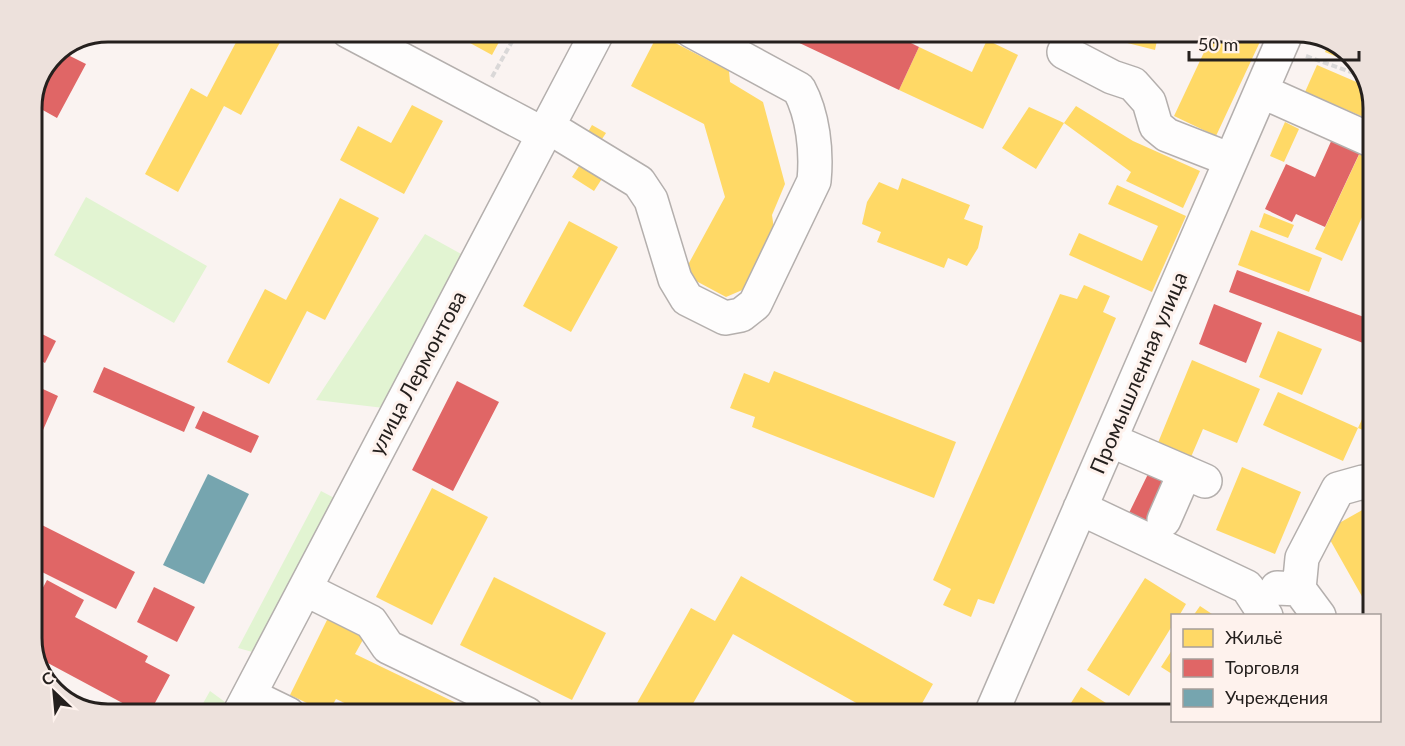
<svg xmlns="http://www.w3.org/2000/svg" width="1405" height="746" viewBox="0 0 1405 746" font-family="Lato,sans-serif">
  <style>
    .green { fill: #e2f4d2 }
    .homes { fill: #ffd966 }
    .shops { fill: #e06666 }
    .public { fill: #76a5af }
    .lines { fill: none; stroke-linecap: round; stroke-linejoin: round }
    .minor-casing { stroke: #b4afad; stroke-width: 36 }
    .path { stroke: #dad8d8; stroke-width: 4; stroke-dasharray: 6 3; stroke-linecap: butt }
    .minor { stroke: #fefdfd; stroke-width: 33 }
    .labels { text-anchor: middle; stroke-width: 6; stroke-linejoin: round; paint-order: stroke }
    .street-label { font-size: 21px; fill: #25201e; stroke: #fef2ed }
    .rim { fill: none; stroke: #25201e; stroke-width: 3 }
  </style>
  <rect width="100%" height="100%" fill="#faf3f1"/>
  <path class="green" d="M86 197 207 266 174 323 54 255Z
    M425 234 463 255 384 408 316 400Z
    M321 491 342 502 260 654 238 648Z
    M210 691 225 702 220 714H197Z"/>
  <path class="homes" d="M242 31H286L241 115 224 106 178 192 145 174 191 88 207 97Z
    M448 31H505L492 55Z
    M1080 31H1159L1155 50Z
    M1214 31H1265L1216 136 1174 116Z
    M658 34 729 71 730 82 763 102 785 184 772 215 774 229 747 288 726 297 683 274 725 197 704 124 631 86Z
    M1330 39 1361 66V67L1325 52Z
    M987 40 1018 55 983 129 899 90 919 47 972 72Z
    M1317 65 1368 87 1373 104V121L1305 92Z
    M412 105 443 121 404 194 340 160 358 126 391 143Z
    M1076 106 1133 141 1200 171 1183 208 1126 181 1131 172 1064 123Z
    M1029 107 1064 123 1036 169 1002 148Z
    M1285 122 1299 129 1284 162 1270 156Z
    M592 125 606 133 598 145 585 137Z
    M1364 144 1373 148V193L1342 261 1315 249Z
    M583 160 605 174 594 191 572 177Z
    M902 178 970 205 964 219 983 226 978 248 967 266 948 258 944 268 877 242 881 232 862 224 867 202 879 182 898 190Z
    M1117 185 1186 216 1152 292 1069 255 1079 233 1142 261 1158 226 1108 204Z
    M340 198 379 218 325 320 307 311 269 384 227 362 265 289 286 300Z
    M1264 213 1294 225 1288 238 1259 227Z
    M569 221 618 247 571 332 523 306Z
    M1251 230 1322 258 1309 292 1238 265Z
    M1084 285 1110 296 1103 312 1116 318 994 604 978 599 971 617 943 605 951 589 933 580 1060 294 1077 299Z
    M1278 331 1322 349 1302 395 1259 377Z
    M1192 360 1260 389 1237 443 1203 429 1188 464 1155 450Z
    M774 371 956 442 934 498 752 427 755 417 730 408 744 373 769 383Z
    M1278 392 1358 428 1343 461 1263 425Z
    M1369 404 1373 406V434L1358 428Z
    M1242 467 1301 492 1275 554 1216 530Z
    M432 488 488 517 432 625 376 597Z
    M1373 504V616L1325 531Z
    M741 576 933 684 916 714H876L733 634 687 714H656L637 703 691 608 715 621Z
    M494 577 606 633 572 700 460 645Z
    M1145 578 1186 604 1179 616H1172V626L1129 696 1087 670Z
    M1200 606 1215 616H1193Z
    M328 618 365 636 355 654 479 714H368L336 699 328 713 290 695Z
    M1172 650V674L1161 667Z
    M1081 687 1109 705 1103 714H1064Z"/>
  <path class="shops" d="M774 31H887L919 47 899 90Z
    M60 51 86 64 57 118 32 104 54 54Z
    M1333 137 1361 150 1325 227 1296 214 1292 222 1265 209 1286 164 1315 177Z
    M1237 270 1372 320 1363 343 1229 292Z
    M1214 304 1262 323 1246 363 1199 344Z
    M32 329 56 341 45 363 32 356Z
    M104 367 195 407 184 432 93 392Z
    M457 381 499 402 453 491 412 470Z
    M32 384 58 396 32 455Z
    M203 411 259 436 251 453 195 428Z
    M1148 474 1169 484 1151 523 1129 513Z
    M32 520 135 572 116 609 32 567Z
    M47 580 84 600 75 617 148 656 145 662 170 675 149 714H143L46 662 41 671 32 643V608Z
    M154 587 195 607 177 642 137 622Z"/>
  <path class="public" d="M208 474 249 494 204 584 163 565Z"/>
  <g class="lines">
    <g class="minor-casing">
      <path id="minor" d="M348 31 543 134
        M1064 52 1112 77 1133 84 1149 102 1156 126 1167 135 1231 160
        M1261 91 1373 141
        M547 126 639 182 651 200 675 279 687 299 725 318 741 315 755 304 814 181C817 151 813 115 799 89L692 31
        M1110 440 1205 481
        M1080 508 1247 587 1266 616
        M1164 520 1185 472
        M1277 588 1299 589 1319 616
        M305 589 371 622 388 647 527 714
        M1299 589 1302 558 1338 489 1363 482 1373 487
        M249 695 288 714
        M239 714 598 31
        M991 714 1287 31"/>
    </g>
    <path class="path" d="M1306 56 1365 77
      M492 77 518 31"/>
    <use href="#minor" class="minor"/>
  </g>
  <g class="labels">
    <g class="street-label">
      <text transform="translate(418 373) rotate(-62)" y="7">улица Лермонтова</text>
      <text transform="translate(1139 373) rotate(-67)" y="7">Промышленная улица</text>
    </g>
  </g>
  <path d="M0 0H1405V746H0ZM108 42H1297A66 66 0 0 1 1363 108V638A66 66 0 0 1 1297 704H108A66 66 0 0 1 42 638V108A66 66 0 0 1 108 42Z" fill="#ede1dc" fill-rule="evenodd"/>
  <path class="rim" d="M108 42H1297A66 66 0 0 1 1363 108V638A66 66 0 0 1 1297 704H108A66 66 0 0 1 42 638V108A66 66 0 0 1 108 42Z"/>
  <rect x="1171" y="614" width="210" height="108" fill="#fef2ed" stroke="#a79e9a" stroke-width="1.5"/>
  <rect x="1183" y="629" width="30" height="18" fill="#ffd966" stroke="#a79e9a" stroke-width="1.5"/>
  <text x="1225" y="644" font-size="18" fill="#25201e">Жильё</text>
  <rect x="1183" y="659" width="30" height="18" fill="#e06666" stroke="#a79e9a" stroke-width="1.5"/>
  <text x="1225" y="674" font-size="18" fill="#25201e">Торговля</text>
  <rect x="1183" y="689" width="30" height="18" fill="#76a5af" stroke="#a79e9a" stroke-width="1.5"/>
  <text x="1225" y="704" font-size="18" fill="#25201e">Учреждения</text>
  <g transform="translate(54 692) rotate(334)" stroke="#fef2ed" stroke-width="4.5" paint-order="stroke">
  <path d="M0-4.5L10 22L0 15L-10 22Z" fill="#25201e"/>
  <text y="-9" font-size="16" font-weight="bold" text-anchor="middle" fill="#25201e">С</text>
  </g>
  <path d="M1189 51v9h170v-9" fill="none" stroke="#25201e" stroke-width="3"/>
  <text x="1198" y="51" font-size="18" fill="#25201e" stroke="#fef2ed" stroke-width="4.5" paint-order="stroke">50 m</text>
</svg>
